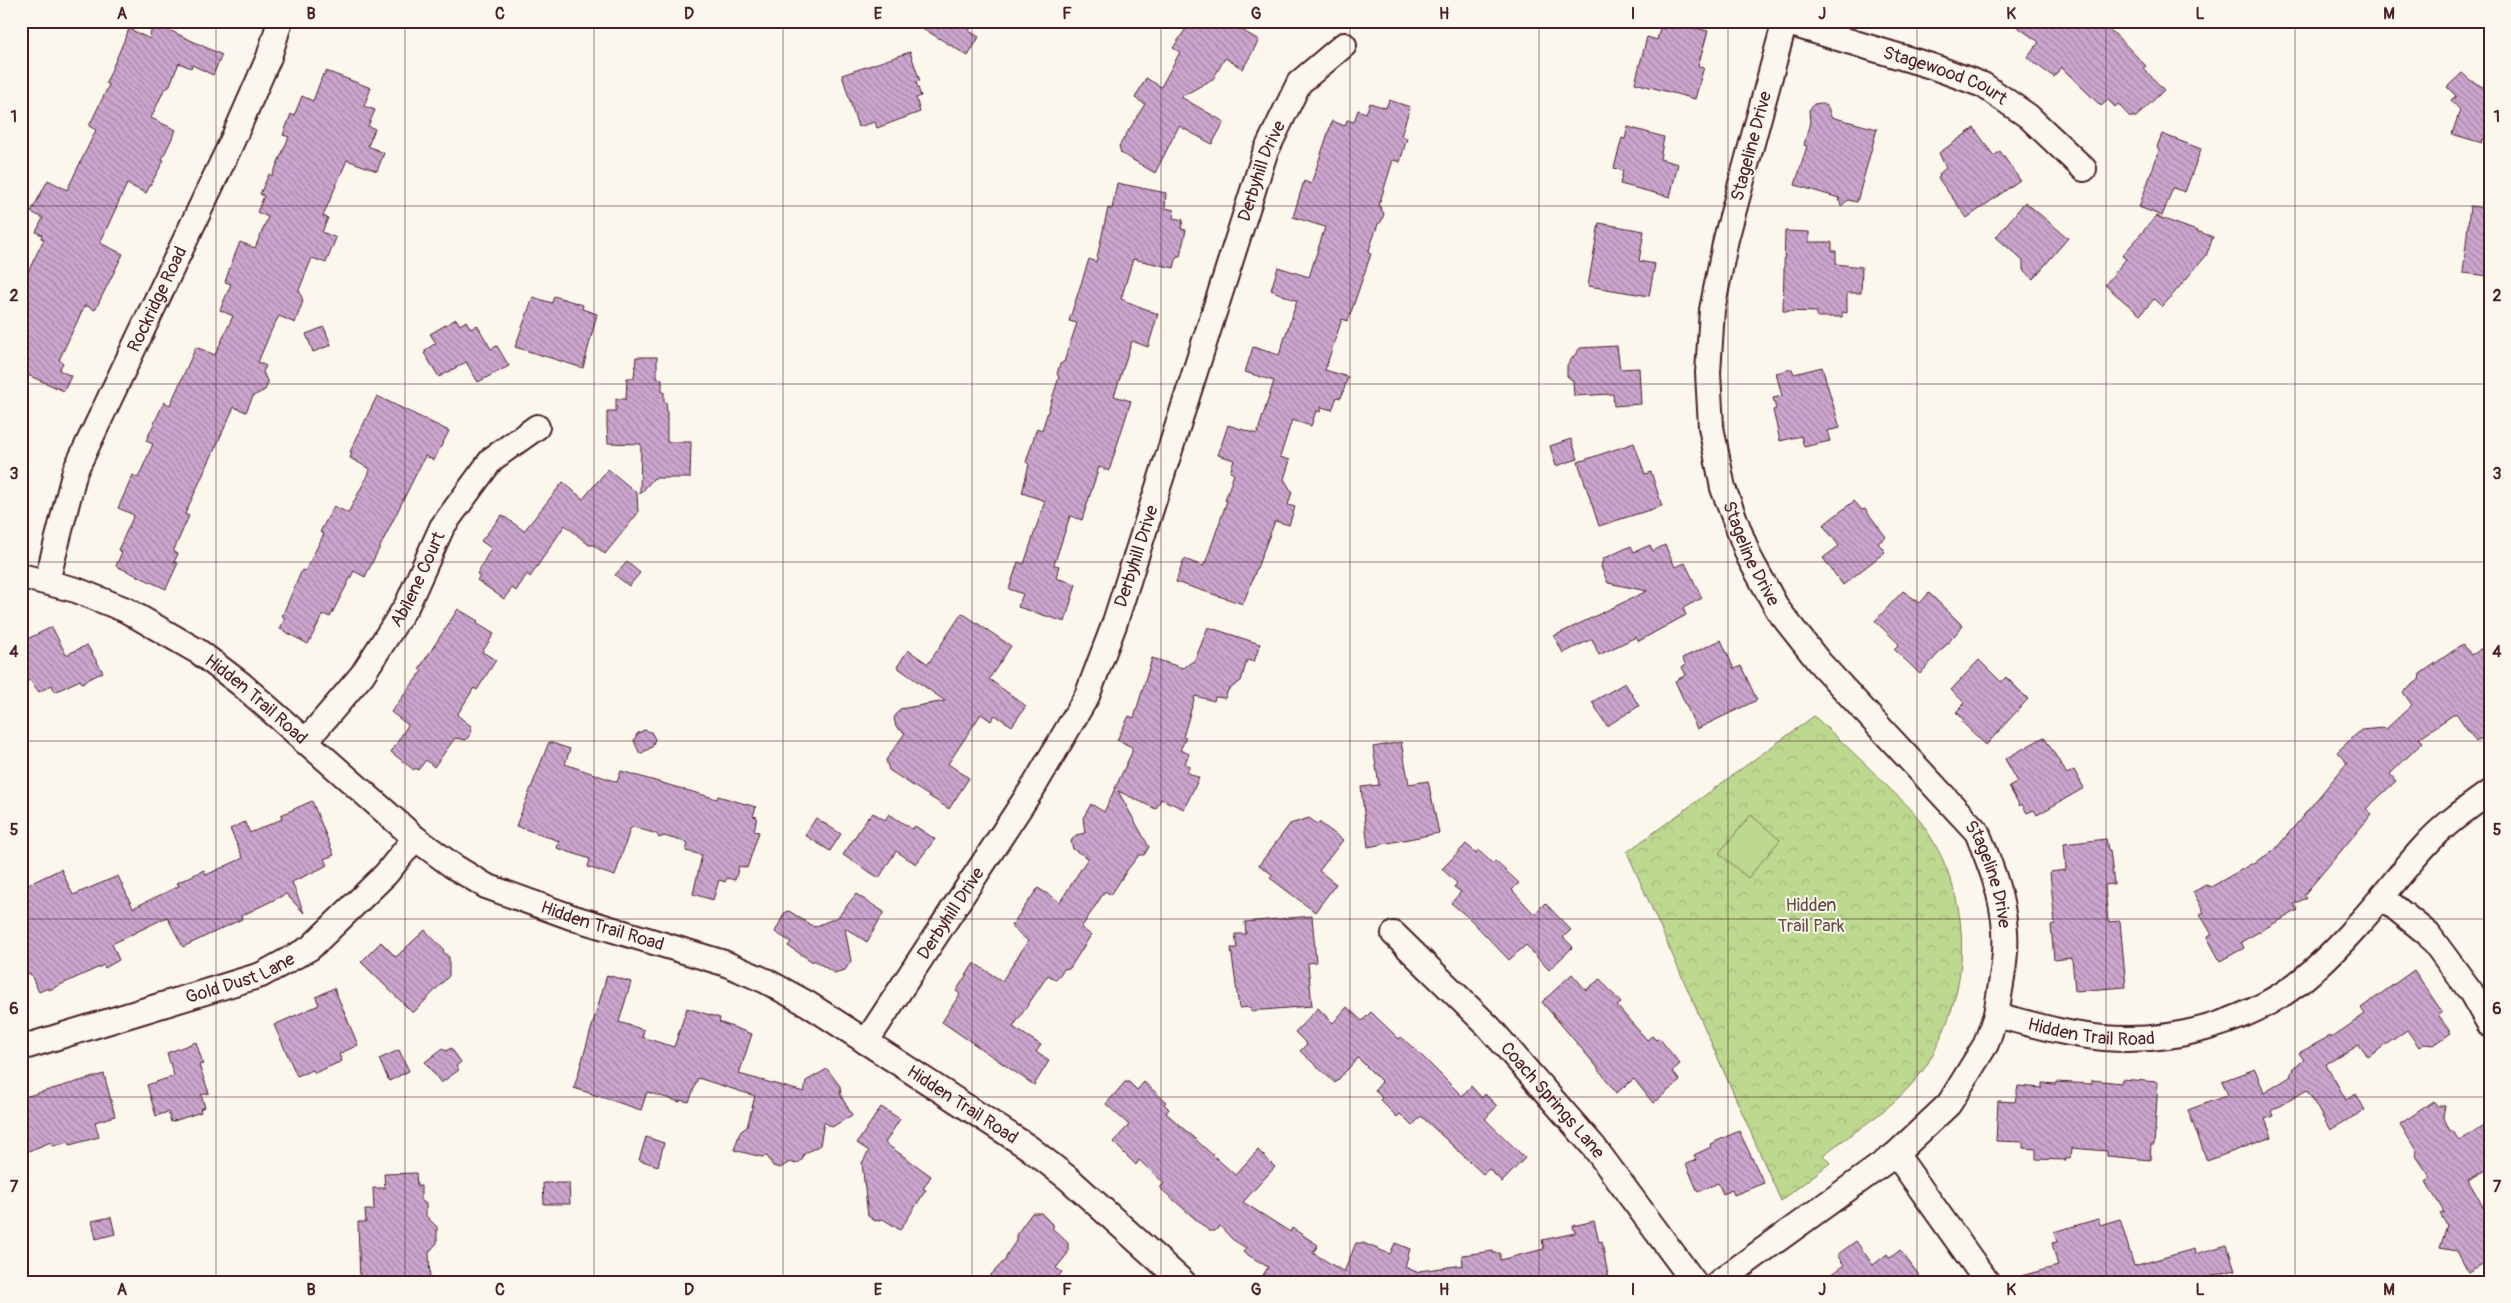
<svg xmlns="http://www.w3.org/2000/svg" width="2511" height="1303" viewBox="0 0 2511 1303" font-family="Pangolin,sans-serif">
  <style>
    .forest { fill: url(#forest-crowns); stroke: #847c5d }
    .garden { fill: #bdd88f; stroke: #847c5d }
    .building { fill: url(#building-back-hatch); stroke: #4a1f2b }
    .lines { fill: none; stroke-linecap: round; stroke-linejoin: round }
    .minor-casing { stroke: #4a1f2b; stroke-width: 28 }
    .minor { stroke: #fbf7ec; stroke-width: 24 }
    .grid { fill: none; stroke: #4a1f2b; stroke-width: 1; stroke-opacity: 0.55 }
    .labels { text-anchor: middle; stroke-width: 4; stroke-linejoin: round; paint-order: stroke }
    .street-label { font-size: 18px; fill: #4a1f2b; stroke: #fbf7ec }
    .park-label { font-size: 18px; fill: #674d44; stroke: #fbf7ec }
    .neatline { fill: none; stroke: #4a1f2b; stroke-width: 2 }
    .grid-label { font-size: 16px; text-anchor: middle; font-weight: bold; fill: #4a1f2b }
  </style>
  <defs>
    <pattern id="forest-crowns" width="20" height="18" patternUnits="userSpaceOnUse" patternTransform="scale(1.25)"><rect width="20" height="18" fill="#bdd88f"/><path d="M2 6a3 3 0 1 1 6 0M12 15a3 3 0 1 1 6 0" fill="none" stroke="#a4b97c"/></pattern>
    <pattern id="building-back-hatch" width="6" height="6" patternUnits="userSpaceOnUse" patternTransform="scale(1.25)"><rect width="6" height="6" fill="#cba6ce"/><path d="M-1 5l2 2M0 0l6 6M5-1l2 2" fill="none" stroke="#a787a7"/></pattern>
  </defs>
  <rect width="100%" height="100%" fill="#fbf7ec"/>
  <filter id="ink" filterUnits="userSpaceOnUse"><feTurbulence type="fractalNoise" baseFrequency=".02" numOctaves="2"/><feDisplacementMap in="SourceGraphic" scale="10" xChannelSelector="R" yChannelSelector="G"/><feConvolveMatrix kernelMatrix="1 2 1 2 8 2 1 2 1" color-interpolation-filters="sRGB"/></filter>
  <g filter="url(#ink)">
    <path class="forest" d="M1814 716C1839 739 1864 762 1888 787 1897 796 1907 804 1915 814 1963 876 1975 952 1946 1025 1939 1043 1930 1063 1917 1078 1892 1109 1855 1131 1823 1155L1830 1163 1781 1201 1627 852Z"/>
    <path class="garden" d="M1751 815 1780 840 1748 878 1719 853Z"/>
    <path class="building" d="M911 21H975L969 31 979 37 968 56Z
      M1191 21H1226L1259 40 1243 69 1225 58 1213 79 1181 97 1224 122 1212 144 1179 126 1155 173 1121 153 1119 146 1145 104 1135 98 1146 78 1161 87 1180 52 1173 48Z
      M1666 21 1708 31 1698 66 1704 67 1695 99 1635 83 1647 37 1657 40 1660 28 1664 29Z
      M2009 21H2097L2114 33 2146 66 2144 69 2164 90 2136 117H2130L2118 104 2115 107 2108 100 2101 106 2061 67 2054 77 2027 58 2039 42Z
      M152 22 222 55 213 75 192 65 191 68 179 63 169 87 164 90 151 118 176 130 162 159 164 160 146 193 127 184 100 243 123 254 95 310 85 305 59 360 63 363 59 370 71 376 64 391 21 372V286L44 239 41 238 42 235 36 232 43 218 31 212 48 180 67 190 96 130 89 126 109 85 106 83 129 29 150 39Z
      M910 52 920 81 916 82 921 96 916 98 920 112 877 128 875 122 858 127 842 75Z
      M326 71 371 88 364 106 375 110 368 126 375 129 368 146 384 153 377 171 347 160 323 216 328 218 322 232 336 238 326 263 312 258 299 290 303 301 295 323 279 316 272 329 258 362 266 366 263 372 268 383 265 390 253 396 246 412 234 407 185 514 189 516 173 552 178 554 174 562 178 563 166 589 116 566 122 552 118 550 134 515 118 508 133 475 138 478 153 444 146 441 164 402 170 405 196 347 215 355 233 316 220 310 231 284 225 282 232 262 240 242 255 248 268 217 257 212 264 196 260 194 269 174 272 176 289 137 283 135 291 114 294 116 302 96 313 101 323 74 325 75Z
      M2462 73 2470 80 2490 91V141L2483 139 2482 143 2452 134 2460 110 2451 100 2456 96 2447 87Z
      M1389 100 1410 107 1401 136 1407 138 1400 162 1393 160 1379 205 1384 214 1381 222 1378 224 1368 253 1371 254 1348 321 1342 319 1325 370 1348 377 1341 398 1337 397 1332 410 1321 407 1320 412 1316 411 1311 426 1292 420 1280 457 1290 460 1284 479 1292 492 1288 505 1295 507 1289 525 1275 521 1243 604 1176 582 1184 559 1203 566 1206 561 1227 501 1225 500 1234 474 1230 472 1234 460 1218 455 1228 425 1257 434 1274 381 1245 372 1253 347 1279 355 1297 301 1271 290 1278 267 1309 277 1325 227 1293 217 1304 181 1311 184 1332 121 1345 126 1347 120 1354 122 1358 110 1366 113 1370 103 1386 108Z
      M1822 103 1828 107 1831 117 1877 129 1857 202 1848 200 1841 206 1839 198 1795 185 1807 146 1804 145 1810 122 1809 110 1814 104Z
      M1628 127 1664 137 1660 159 1678 164 1670 197 1620 184 1623 171 1614 168 1622 138 1625 139Z
      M1974 128 1994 156 2000 151 2020 180 1967 218 1938 178 1940 176 1939 174 1946 168 1939 153Z
      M2162 134 2201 149 2185 192 2173 188 2162 216 2139 207 2159 151 2157 147Z
      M1117 183 1166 193 1165 208 1174 210 1173 218 1183 220 1181 229 1186 230 1180 256H1177L1174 268 1133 259 1121 299 1158 314 1148 347 1132 341 1118 384 1114 396 1131 401 1109 471 1099 467 1082 520 1070 516 1054 565 1059 566 1056 578 1076 584 1065 622 1018 607 1023 594 1009 589 1018 562 1024 564 1045 501 1022 493 1029 464 1026 462 1037 428 1042 430 1059 377 1057 374 1060 364 1064 362 1077 323 1069 321 1089 259 1096 262 1108 208 1112 209Z
      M2025 202 2068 238 2033 279 2023 270V261L1996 237Z
      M2470 206 2490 209V276L2463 273Z
      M2156 216 2213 237 2206 256 2162 307 2154 299 2140 315 2105 285 2126 259 2122 256Z
      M1599 223 1644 231 1639 261 1655 264 1649 296 1588 286Z
      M1785 231 1809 232V242H1832V251H1836V264L1862 267 1861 293H1847V313L1842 312V317H1817V312L1783 311Z
      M554 296 583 305 582 309 597 314 583 368 515 347 533 297 552 303Z
      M456 319 460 325 466 321 471 329 477 325 491 349 497 346 509 366 478 382 466 362 439 377 424 353 426 352 425 350 436 343 430 334Z
      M324 327 331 345 313 352 306 334Z
      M1617 346 1620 369 1639 368 1641 404 1614 406 1613 394 1574 396 1573 381 1567 376V365L1580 348Z
      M636 357H657V378L662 379V392H664V402H666L667 412V442H691L690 478H654L640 494 641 444 608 443 607 427V411H616V399H626L627 378H634Z
      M1822 367 1840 428 1827 431 1830 441 1804 447 1801 436 1780 441 1773 410 1776 409 1773 398 1782 396 1776 373 1792 369 1794 374Z
      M377 396 449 431 434 460 425 456 365 577 354 571 330 617 323 614 308 644 280 629 285 618 282 616 302 570 305 571 324 534 320 532 334 506 348 513 370 471 368 468 350 458 352 453 350 452Z
      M1571 439 1578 459 1556 466 1550 446Z
      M1634 443 1645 474 1651 472 1662 506 1599 526 1578 462Z
      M608 469 637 493 638 513 605 554 594 545H589L565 525 530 577 527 574 516 591 512 588 504 599 477 580 480 576 477 574 491 548 481 541 502 515 524 531 563 482 583 499Z
      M1854 501 1862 510 1865 509 1886 537 1878 543 1885 552 1843 585 1823 558 1839 546 1823 525Z
      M1650 545 1653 551 1665 545 1675 567 1685 563 1702 598 1683 608 1686 615 1639 641 1636 637 1599 655 1592 639 1563 653 1554 636 1647 591 1608 583 1601 567 1603 559 1631 546 1634 552Z
      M627 562 640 573 629 586 615 575Z
      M1903 591 1920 603 1929 593 1963 626 1920 674 1894 649 1899 644 1875 621Z
      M458 609 478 621 476 623 494 634 482 652 496 660 477 690 474 688 457 715 471 726 472 732 466 740 455 738 434 767 426 760 418 770 416 768 414 770 391 752 408 725 391 712 422 671 419 669Z
      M962 613 1011 646 989 679 1026 706 1012 726 995 715 991 721 981 714 948 764 969 778 949 809 889 770 886 760 905 733 896 727 894 718 900 709 945 701 897 667 908 650 928 664Z
      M52 627 66 655 87 645 103 672 82 683 80 680 55 692 52 685 39 692 30 680 21 685V642Z
      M1208 627 1260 644 1254 662 1247 660 1241 681 1228 690 1225 698 1215 697 1214 701 1195 696 1183 737 1186 738 1180 750 1189 754 1185 763 1190 766 1187 772 1199 778 1184 809 1161 799 1156 809 1118 791 1149 847 1144 855H1139L1128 869 1111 895 1105 891 1081 928 1091 935 1070 968 1064 969 1056 980 1048 975 1013 1027 1041 1045 1036 1052 1049 1061 1034 1085 942 1022 960 994 956 991 974 963 1002 981 1028 941 1011 926 1038 888 1060 902 1088 858 1073 849 1071 841 1076 835 1085 833 1083 818 1091 804 1104 812 1132 752V747L1117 740 1129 716 1134 718 1152 658 1183 668 1195 660Z
      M1721 640 1734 669 1741 666 1757 700 1697 729 1675 681 1686 675 1682 667 1686 665 1682 658Z
      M2490 643V732L2476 742 2456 713 2419 738 2423 742 2390 774 2396 781 2366 809 2372 814 2304 895 2306 898 2294 904 2298 910 2241 942 2244 948 2220 961 2207 937 2212 935 2200 914 2204 912 2193 892 2206 885 2211 887 2274 851 2347 763 2337 752 2361 730 2383 728 2385 730 2412 705 2403 692 2419 680 2420 674 2463 644 2471 655Z
      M1979 660 2001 682 2006 677 2028 699 1986 745 1962 722 1964 720 1956 712 1965 703 1951 690Z
      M1625 683 1639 706 1607 726 1592 702Z
      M644 730 651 732 655 739 652 747 640 754 634 741 637 734Z
      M2044 737 2067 774 2074 770 2084 788 2037 815 2034 810 2027 813 2022 804 2020 806 2009 787 2018 782 2005 759Z
      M549 742 570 749 565 764 617 782 621 771 717 799 718 796 756 807 753 816 757 817 754 831 759 832 747 868 739 866 735 880 727 878 725 882 719 880 713 900 693 894 702 855 686 851 688 843 664 836 659 838 657 834 633 827 630 829 615 876 588 867 590 859 557 848 559 841 516 826Z
      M1401 742 1409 784 1428 781 1439 833 1368 847 1361 787 1379 785 1373 747Z
      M312 801 334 855 324 859 327 865 322 868 292 882 304 913 286 894 241 916 242 919 183 947 167 917 112 944 119 960 105 968 104 965 49 990 48 988 39 992 30 973 21 977V888L61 869 73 895 118 876 133 908 179 886 177 883 204 870 206 875 243 858 230 829 245 822 250 833 282 819 281 815Z
      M873 813 885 820 889 814 912 829 915 826 935 839 916 864 896 851 879 878 843 855 868 817 869 818Z
      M816 818 841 834 830 851 805 835Z
      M1309 818 1317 824 1319 822 1343 840 1319 871 1336 884 1315 912 1270 878 1273 875 1259 865 1290 824Z
      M2106 839 2108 850H2110L2114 884 2105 885 2108 922 2120 921 2126 987 2075 991 2072 958 2054 960 2051 925 2055 924 2050 872 2066 870 2064 844Z
      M1466 844 1476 853 1478 850 1493 864 1495 861 1519 883 1512 890 1534 914 1545 903 1571 930 1563 937 1573 947 1549 970 1526 945 1509 960 1469 918 1451 903 1461 892 1454 887 1457 883 1442 869Z
      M856 894 884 912 867 942 845 928 851 961 845 970 834 973 814 960 813 962 788 946 791 942 775 932 785 912 789 911 814 927 838 917Z
      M1312 916 1316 962 1308 963 1312 1006 1251 1011V1007L1239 1008 1231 948H1237L1235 934H1246L1245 922Z
      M425 930 444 950 443 952 449 957V976L413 1013 361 962 381 942 396 957Z
      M2414 970 2442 1012 2438 1015 2451 1033 2434 1045 2424 1044 2419 1047 2407 1030 2368 1057 2359 1045 2326 1064 2346 1100 2356 1094 2365 1110 2330 1130 2307 1090 2271 1111 2273 1116 2265 1119 2272 1137 2207 1161 2188 1110 2228 1095 2222 1081 2255 1069 2264 1093 2290 1077 2293 1068 2304 1060 2299 1053 2330 1036 2331 1038 2365 1014 2361 1008Z
      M1572 974 1586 990 1600 979 1621 1003 1617 1006 1647 1040 1652 1036 1656 1040 1659 1038 1680 1064 1672 1071 1680 1081 1653 1103 1634 1079 1616 1093 1597 1067 1542 1002Z
      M607 975 631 982 619 1022 644 1030 642 1037 674 1047 687 1008 720 1018 719 1022 752 1034 739 1074 804 1092 806 1081 827 1069 840 1086 841 1096 852 1115 832 1127 824 1122 820 1145 804 1154 802 1160 796 1164 790 1162 780 1168 773 1166 767 1156 762 1157 734 1150 740 1132 747 1127 755 1096 698 1078 689 1102 680 1100V1102L647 1092 641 1110 574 1088Z
      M334 988 358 1045 339 1054 342 1061 315 1073 313 1070 297 1076 274 1025 319 1005 316 997Z
      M1347 1007 1362 1021 1371 1012 1399 1039 1401 1037 1423 1057 1462 1096 1471 1086 1482 1098 1485 1094 1497 1106 1485 1119 1525 1158 1502 1182 1489 1169 1483 1174 1421 1116 1412 1126 1400 1114 1397 1117 1380 1100 1382 1098 1375 1090 1382 1082 1358 1058 1335 1083 1300 1051 1307 1044 1295 1032 1318 1008 1333 1023Z
      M196 1042 203 1064 199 1065 209 1093 201 1095 205 1107 200 1109 201 1112 171 1122 168 1112 156 1116 147 1085 174 1076 167 1053Z
      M443 1048 446 1051 451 1048 461 1062 456 1066 459 1070 441 1083 425 1062Z
      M399 1050 409 1071 389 1081 379 1059Z
      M104 1074 115 1116 95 1122 99 1137 70 1145 69 1142 53 1146 51 1142 21 1154V1098Z
      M2122 1079 2158 1082 2154 1145H2151L2150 1160 2107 1156V1151L2071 1148 2070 1158 2066 1157V1160L2036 1159V1149L2023 1148V1142L1996 1141 1998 1101 2015 1102 2018 1086 2042 1088V1083L2056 1084V1082L2092 1084V1080L2121 1083Z
      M1125 1082H1129L1137 1090 1144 1082 1166 1102 1164 1104 1169 1109 1166 1113 1235 1175 1258 1150 1275 1167 1243 1202 1290 1232 1292 1228 1318 1245 1313 1253 1344 1272 1356 1243H1363L1390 1254 1395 1243 1410 1249 1405 1267 1419 1273V1271L1463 1265 1462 1255 1493 1251V1253H1500V1260L1544 1249 1542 1240 1575 1233 1573 1226 1594 1221 1599 1242 1602 1241 1609 1282H1259L1268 1267 1243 1252 1246 1248 1232 1239 1220 1226 1215 1231H1209L1160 1188 1164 1183 1139 1160 1136 1165 1113 1142 1129 1125 1106 1104Z
      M2434 1101 2437 1106H2445L2443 1116 2450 1131H2453L2459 1141 2490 1122V1168L2468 1180 2490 1219V1260L2468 1272 2457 1251 2440 1248 2447 1225 2440 1214 2444 1212 2426 1182 2431 1178 2416 1156 2417 1152 2400 1124Z
      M881 1107 900 1119 885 1143 931 1176 923 1189 926 1190 900 1230 883 1219 875 1221 868 1216 862 1163 869 1151 857 1143Z
      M1739 1131 1764 1183 1734 1195 1732 1190 1723 1194 1718 1183 1698 1192 1686 1164 1696 1160 1694 1155 1711 1147 1710 1144Z
      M646 1137 664 1143 658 1166 639 1160Z
      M416 1173 417 1186H421V1200L426 1204V1216L437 1227V1243L429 1252 430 1282H360L358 1222H366L365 1210H374L373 1188H385L384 1174Z
      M543 1183H569L570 1204H544Z
      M1032 1213H1041L1054 1226 1052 1228 1068 1243V1253L1056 1268 1062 1272 1054 1282H984L1006 1259V1256L1016 1241V1235Z
      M111 1217 115 1234 96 1239 92 1221Z
      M2098 1219 2100 1225 2120 1219 2134 1266 2194 1249 2195 1254 2227 1245 2235 1270 2202 1279 2203 1282H2022L2021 1276 2058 1266 2052 1243 2057 1242 2054 1233 2057 1231Z
      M1856 1241 1873 1265 1887 1254 1890 1258 1900 1250 1924 1282H1820L1844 1265 1837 1255Z"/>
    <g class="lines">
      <g class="minor-casing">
        <g id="minor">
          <path id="s1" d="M1785 21 1726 239 1712 310 1708 373 1711 427 1723 488 1749 557 1778 610 1819 662 1977 832C1990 864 2003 896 2005 931 2007 959 2000 987 1996 1015"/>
          <path id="s2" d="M1785 22 1931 66 1983 85 2028 116 2084 169"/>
          <path id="s3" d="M21 576 76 590 126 610 199 652 241 684 415 838 453 866 486 886 574 918 724 963 766 981 808 1004 1028 1147 1069 1179 1183 1282"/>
          <path id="s4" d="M47 581 75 471 230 146 269 57 280 21"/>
          <path id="s5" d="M305 742 362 675 407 605 442 527 492 459 537 427"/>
          <path d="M2382 897 2428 934 2471 992 2490 1025"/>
          <path id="s6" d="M1394 934 1489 1027 1594 1147 1694 1282"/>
          <path id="s7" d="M866 1042 1034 786 1087 696 1114 625 1265 153 1299 83 1344 45"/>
          <path id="s8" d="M21 1048 261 975 310 948 386 874 415 838"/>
          <path d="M1896 1154 1987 1282"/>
          <path id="s9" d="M1719 1282 1896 1154 1949 1104 1986 1044 1996 1015C2031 1024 2067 1035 2104 1038 2169 1044 2244 1024 2297 984 2321 965 2342 943 2362 920 2383 897 2402 871 2423 848 2442 826 2466 809 2490 792"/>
        </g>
      </g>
      <use href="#minor" class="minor"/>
    </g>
  </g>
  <path class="grid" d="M216 21V1282M405 21V1282M594 21V1282M783 21V1282M972 21V1282M1161 21V1282M1350 21V1282M1539 21V1282M1728 21V1282M1917 21V1282M2106 21V1282M2295 21V1282M21 206H2490M21 384H2490M21 562H2490M21 741H2490M21 919H2490M21 1097H2490"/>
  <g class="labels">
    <g class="street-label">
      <text dy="6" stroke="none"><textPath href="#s2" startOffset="169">Stagewood Court</textPath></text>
      <text transform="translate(1751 146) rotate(-75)" y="6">Stageline Drive</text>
      <text dy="6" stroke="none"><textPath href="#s7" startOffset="964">Derbyhill Drive</textPath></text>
      <text dy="6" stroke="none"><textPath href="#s4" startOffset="304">Rockridge Road</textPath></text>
      <text dy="6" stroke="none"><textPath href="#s1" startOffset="549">Stageline Drive</textPath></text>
      <text dy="6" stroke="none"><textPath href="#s7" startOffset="559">Derbyhill Drive</textPath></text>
      <text dy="6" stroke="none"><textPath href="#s5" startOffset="199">Abilene Court</textPath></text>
      <text dy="6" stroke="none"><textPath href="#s3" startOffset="269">Hidden Trail Road</textPath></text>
      <text dy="6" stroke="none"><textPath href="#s1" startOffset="954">Stageline Drive</textPath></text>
      <text dy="6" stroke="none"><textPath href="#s7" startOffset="154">Derbyhill Drive</textPath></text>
      <text dy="6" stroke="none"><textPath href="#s3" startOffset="689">Hidden Trail Road</textPath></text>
      <text dy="6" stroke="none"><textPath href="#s8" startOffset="230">Gold Dust Lane</textPath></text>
      <text dy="6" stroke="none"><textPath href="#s9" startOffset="490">Hidden Trail Road</textPath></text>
      <text dy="6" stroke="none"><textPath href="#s6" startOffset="230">Coach Springs Lane</textPath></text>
      <text dy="6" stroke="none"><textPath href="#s3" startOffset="1094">Hidden Trail Road</textPath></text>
    </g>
    <g class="park-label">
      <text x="1811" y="911">Hidden<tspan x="1811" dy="21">Trail Park</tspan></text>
    </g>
  </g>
  <rect width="2511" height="1303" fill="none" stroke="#fbf7ec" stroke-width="55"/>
  <rect x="28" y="28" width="2456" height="1248" class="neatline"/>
  <g class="grid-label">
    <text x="122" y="19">A</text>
    <text x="311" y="19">B</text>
    <text x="500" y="19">C</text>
    <text x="689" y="19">D</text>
    <text x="878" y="19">E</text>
    <text x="1067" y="19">F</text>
    <text x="1256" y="19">G</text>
    <text x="1444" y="19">H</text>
    <text x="1633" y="19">I</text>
    <text x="1822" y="19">J</text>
    <text x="2011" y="19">K</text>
    <text x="2200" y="19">L</text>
    <text x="2389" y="19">M</text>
    <text x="14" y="122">1</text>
    <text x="2497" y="122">1</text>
    <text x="14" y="301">2</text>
    <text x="2497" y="301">2</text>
    <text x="14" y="479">3</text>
    <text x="2497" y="479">3</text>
    <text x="14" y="657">4</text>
    <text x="2497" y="657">4</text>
    <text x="14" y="835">5</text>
    <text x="2497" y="835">5</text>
    <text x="14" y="1014">6</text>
    <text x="2497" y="1014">6</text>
    <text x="14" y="1192">7</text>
    <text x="2497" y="1192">7</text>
    <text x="122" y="1295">A</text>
    <text x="311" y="1295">B</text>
    <text x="500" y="1295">C</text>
    <text x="689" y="1295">D</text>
    <text x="878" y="1295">E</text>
    <text x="1067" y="1295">F</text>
    <text x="1256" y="1295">G</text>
    <text x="1444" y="1295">H</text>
    <text x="1633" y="1295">I</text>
    <text x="1822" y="1295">J</text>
    <text x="2011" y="1295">K</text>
    <text x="2200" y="1295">L</text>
    <text x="2389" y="1295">M</text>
  </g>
</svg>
